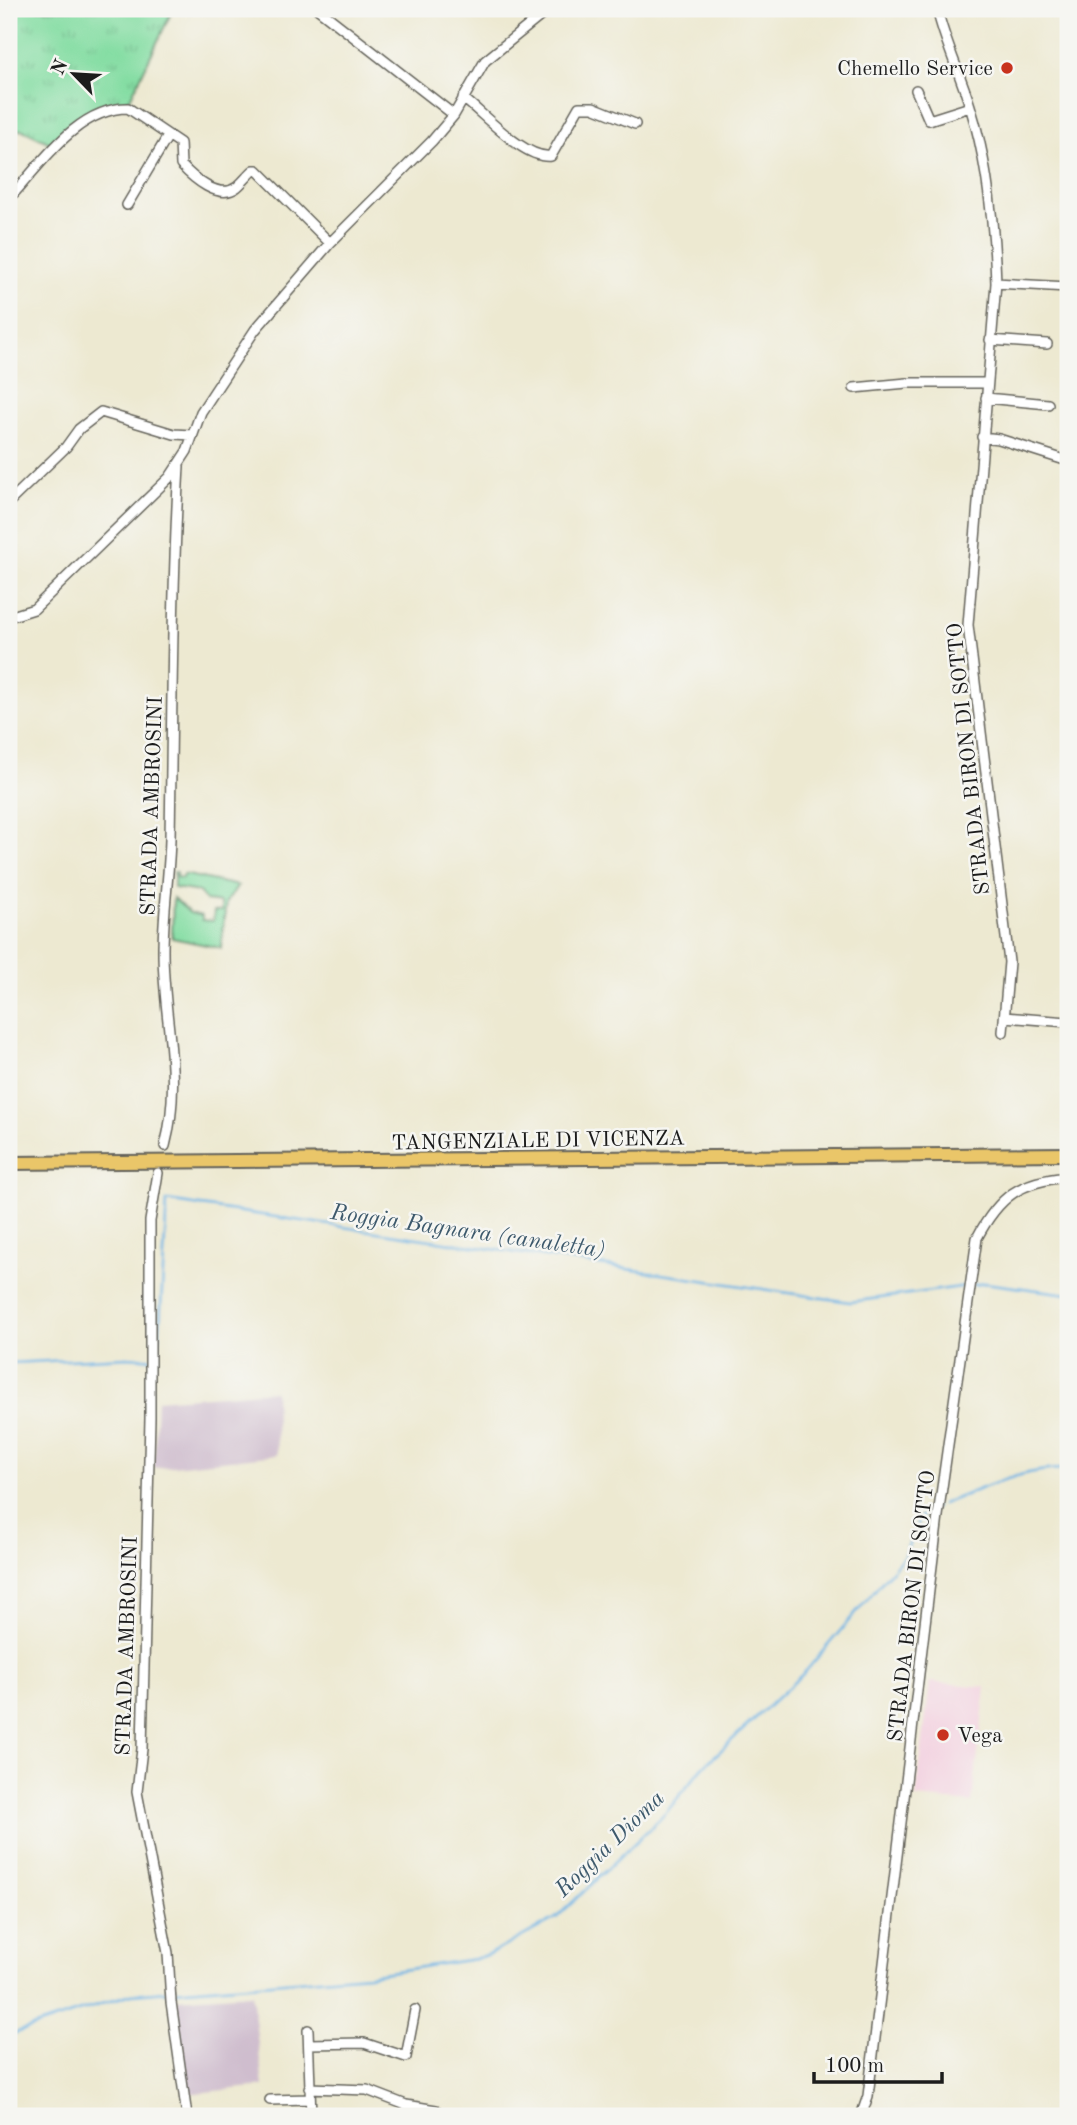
<svg xmlns="http://www.w3.org/2000/svg" width="1077" height="2125" viewBox="0 0 1077 2125" font-family="'Old Standard TT',serif">
  <style>
    .built { fill: #f3cfdf }
    .industrial { fill: #cfbdce }
    .grass { fill: url(#grass-tufts); stroke: #507c60; stroke-width: 2 }
    .garden { fill: #84dda3; stroke: #507c60; stroke-width: 2 }
    .lines { fill: none; stroke-linecap: round; stroke-linejoin: round }
    .stream { stroke: #6fb4e5; stroke-width: 2.5 }
    .minor-casing { stroke: #65645b; stroke-width: 12 }
    .highway-casing { stroke: #65645b; stroke-width: 16 }
    .minor { stroke: #fff; stroke-width: 9 }
    .highway { stroke: #eac669; stroke-width: 12 }
    .poi-dot { fill: #c8321e; stroke: #f6f6f2; stroke-width: 2.5 }
    .labels { text-anchor: middle; stroke-width: 5; stroke-linejoin: round; paint-order: stroke }
    .poi-label { font-size: 21px; fill: #1c1c1c; stroke: #f6f6f2; text-anchor: end }
    .street-label { font-size: 21px; fill: #1c1c1c; stroke: #f6f6f2 }
    .water-label { font-size: 23px; font-style: italic; fill: #3d596c; stroke: #f6f6f2 }
  </style>
  <defs>
    <pattern id="grass-tufts" width="24" height="20" patternUnits="userSpaceOnUse" patternTransform="scale(1.75)"><rect width="24" height="20" fill="#84dda3"/><path d="M3 7l-1-3M5 7V3M7 7l1-3M15 17l-1-3M17 17v-4M19 17l1-3" fill="none" stroke="#71bd8c"/></pattern>
  </defs>
  <rect width="100%" height="100%" fill="#f6f6f2"/>
  <filter id="ink" filterUnits="userSpaceOnUse"><feTurbulence type="fractalNoise" baseFrequency=".0143" numOctaves="2"/><feDisplacementMap in="SourceGraphic" scale="14" xChannelSelector="R" yChannelSelector="G"/><feConvolveMatrix kernelMatrix="1 2 1 2 8 2 1 2 1" color-interpolation-filters="sRGB"/></filter>
  <filter id="wash" filterUnits="userSpaceOnUse"><feTurbulence type="fractalNoise" baseFrequency=".00686" numOctaves="4" result="noise"/><feDisplacementMap in="SourceGraphic" scale="28" xChannelSelector="R" yChannelSelector="G"/><feGaussianBlur stdDeviation="1.57" result="paint"/><feColorMatrix in="noise" values="0 0 0 0 0 0 0 0 0 0 0 0 0 0 0 0 0 1.4 0 .05"/><feComposite in="paint" operator="in"/></filter>
  <g filter="url(#wash)">
    <rect width="100%" height="100%" fill="#ede9d1"/>
    <path class="built" d="M930 1682 986 1687 972 1803 916 1798Z"/>
    <path class="industrial" d="M275 1391 277 1455 154 1468 157 1400Z
      M252 1994 263 2086 186 2094 176 1999Z"/>
    <path class="grass" d="M9 9H173L130 99 85 119 52 144 21 129 9 134Z"/>
    <path class="garden" d="M174 872H177L176 877 182 878 183 874 238 886 226 902 221 948 172 938 173 898 190 913 202 916V920L213 921 214 911H221V903L206 901 199 892 174 888Z"/>
    <g class="lines">
      <path class="stream" d="M974 1285 985 1283 1068 1294
        M9 1363 127 1357 158 1359 167 1201 850 1302 968 1286
        M942 1504C986 1488 1020 1468 1068 1469
        M173 1991 368 1975 475 1959 494 1952 556 1918 664 1815 703 1767 806 1671 904 1556 920 1517 936 1507
        M9 2035 131 1994 167 1991"/>
    </g>
  </g>
  <g filter="url(#ink)">
    <g class="lines">
      <g class="minor-casing">
        <path id="minor" d="M318 9 454 115
          M937 9C945 43 960 73 970 106 988 163 994 224 996 283L968 625 1009 962 1003 1032
          M916 90 929 120 970 107
          M463 98C484 114 525 160 551 156L579 107H593L635 124
          M14 193C44 160 79 108 128 108L180 143 181 165C193 178 219 201 237 187 243 182 248 175 254 170H257L330 243
          M127 205 168 136
          M996 283 1068 287
          M990 340 1047 344
          M854 388 907 383H987
          M986 398 1048 404
          M982 437 999 439 1068 461
          M9 502 66 447 79 429 101 412 174 434 192 435
          M9 617 34 609 170 477 187 451 201 412 255 330 330 243 432 141 454 115 485 61 549 9
          M1005 1017 1068 1022
          M165 1146C183 1078 163 1019 163 951 163 914 169 877 170 839 172 715 172 591 179 466
          M158 1173 150 1221V1418L142 1749 137 1792 168 1953 171 2002 187 2116
          M308 2030 311 2116
          M309 2044 364 2043 406 2057 415 2010
          M309 2088 367 2090 406 2105 436 2110
          M270 2100 309 2099
          M861 2116 868 2096 938 1516 977 1238C999 1196 1020 1181 1068 1177"/>
      </g>
      <g class="highway-casing">
        <path id="highway" d="M9 1163 1068 1154"/>
      </g>
      <use href="#minor" class="minor"/>
      <use href="#highway" class="highway"/>
    </g>
  </g>
  <g class="poi-dot">
    <circle cx="1007" cy="68" r="7"/>
    <circle cx="943" cy="1735" r="7"/>
  </g>
  <g class="labels">
    <g class="poi-label">
      <text x="993" y="75">Chemello Service</text>
      <text x="957" y="1742" text-anchor="start">Vega</text>
    </g>
    <g class="street-label">
      <text transform="translate(968 759) rotate(-96)" y="7">STRADA BIRON DI SOTTO</text>
      <text transform="translate(151 806) rotate(-88)" y="7">STRADA AMBROSINI</text>
      <text transform="translate(538 1140) rotate(-1)" y="7">TANGENZIALE DI VICENZA</text>
      <text transform="translate(911 1606) rotate(-83)" y="7">STRADA BIRON DI SOTTO</text>
      <text transform="translate(126 1646) rotate(-88)" y="7">STRADA AMBROSINI</text>
    </g>
    <g class="water-label">
      <text transform="translate(468 1230) rotate(8)" y="8">Roggia Bagnara (canaletta)</text>
      <text transform="translate(609 1843) rotate(-44)" y="8">Roggia Dioma</text>
    </g>
  </g>
  <rect width="1077" height="2125" fill="none" stroke="#f6f6f2" stroke-width="35"/>
  <g transform="translate(74 74) rotate(295)" stroke="#f6f6f2" stroke-width="5" paint-order="stroke">
  <path d="M0-5L12 26L0 18L-12 26Z" fill="#1c1c1c"/>
  <text y="-10" font-size="19" font-weight="bold" text-anchor="middle" fill="#1c1c1c">N</text>
  </g>
  <path d="M814 2072v10h128v-10" fill="none" stroke="#1c1c1c" stroke-width="3.5"/>
  <text x="825" y="2072" font-size="21" fill="#1c1c1c" stroke="#f6f6f2" stroke-width="5" paint-order="stroke">100 m</text>
</svg>
